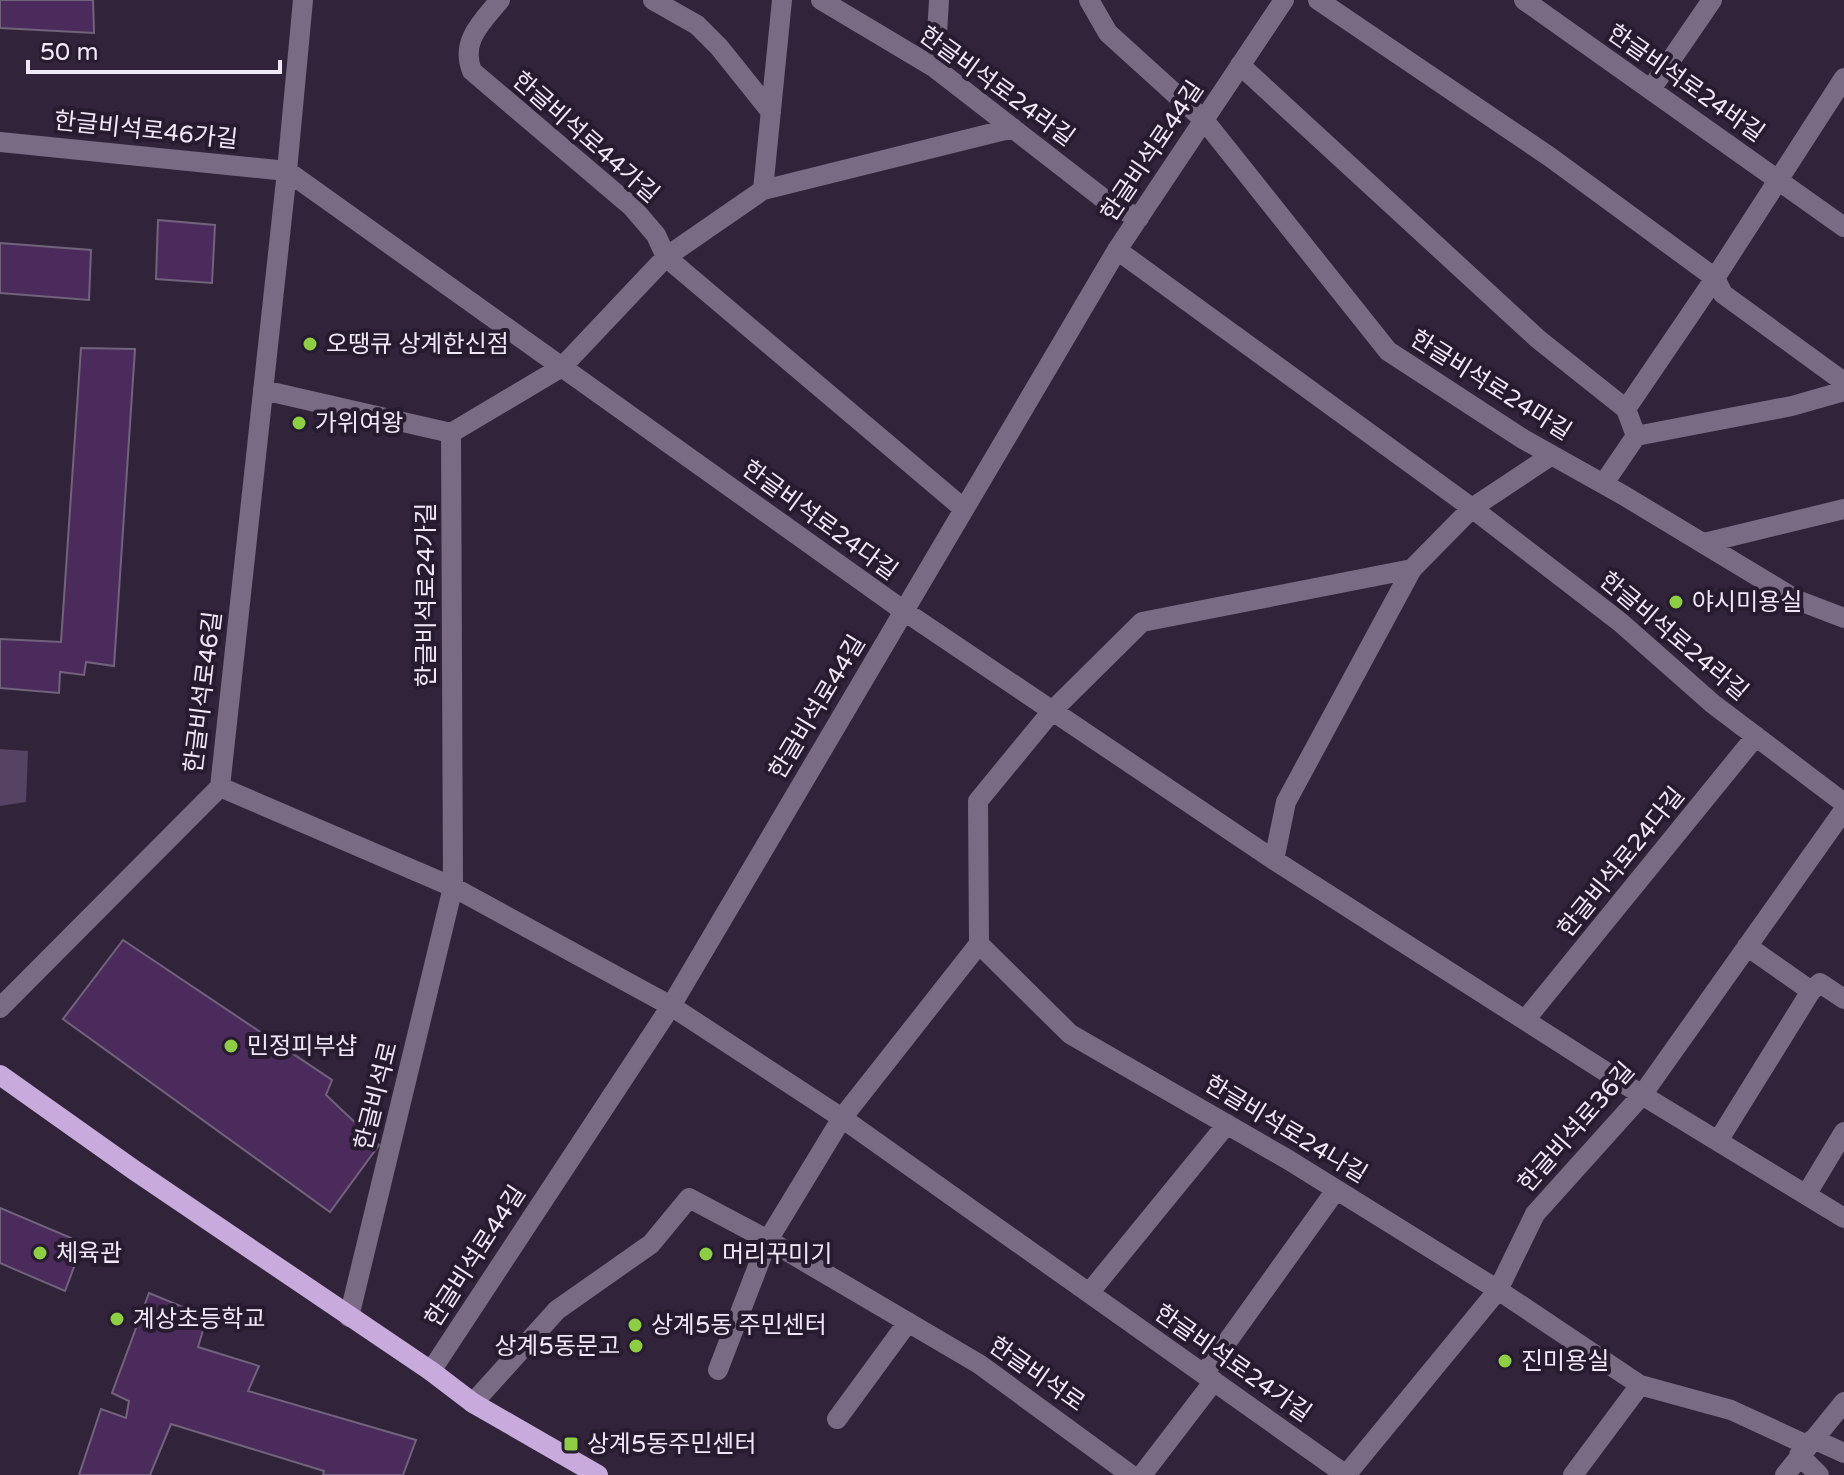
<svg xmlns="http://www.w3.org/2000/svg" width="1844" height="1475" viewBox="0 0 1844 1475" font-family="'Varela Round','Noto Sans KR',sans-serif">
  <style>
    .green { fill: #564263 }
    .building { fill: #4a2b5c; stroke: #71637c; stroke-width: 2 }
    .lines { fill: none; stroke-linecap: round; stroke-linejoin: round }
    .minor { stroke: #796b83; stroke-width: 20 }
    .major { stroke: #c8abdc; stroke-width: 20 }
    .poi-dot { fill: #8dce44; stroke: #271b2f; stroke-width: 3 }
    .labels { text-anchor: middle; stroke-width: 8; stroke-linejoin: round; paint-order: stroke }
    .street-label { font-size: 24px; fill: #f0e8f6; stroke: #271b2f }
    .poi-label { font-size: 24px; fill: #f0e8f6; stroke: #271b2f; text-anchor: start }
  </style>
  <rect width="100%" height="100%" fill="#31243a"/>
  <path class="green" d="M0 749 28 751 26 802 0 806Z"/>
  <path class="building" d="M0 0H93L94 33 0 28Z
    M158 220 215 225 212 283 156 279Z
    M0 243 91 250 89 300 0 293Z
    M81 348 135 349 114 666 86 662 84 675 60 672 59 693 0 688V639L61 642Z
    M123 940 332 1080 326 1095 379 1145 330 1212 63 1019Z
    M0 1208 83 1243 65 1291 0 1263Z
    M149 1293 207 1317 198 1347 259 1366 248 1391 416 1440 403 1475H323L324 1471 171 1424 150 1475H79L101 1409 126 1418 129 1401 112 1393Z"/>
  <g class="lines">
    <path class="minor" d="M500 0C482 22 460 41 472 71L632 207 656 235 666 257 964 509
      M653 0 697 25 719 47 771 112
      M821 0 935 68 1109 203 1139 218
      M1089 0 1108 33 1204 120 1388 351 1523 439 1623 495 1797 600 1844 618
      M1318 0 1550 157 1715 278 1723 294 1844 382
      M1524 0 1844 227
      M1240 65 1538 339 1626 409 1636 436
      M935 68 939 0
      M1651 89 1712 0
      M0 142 287 171 904 611 1274 860 1642 1095 1844 1218
      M763 190 1013 128
      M1117 250 1472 508 1620 622 1713 704 1844 803
      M263 390 451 433
      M1626 409 1715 278 1844 78
      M1552 455 1472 508 1412 569 1142 622 1052 711 978 801 979 944 1070 1034 1287 1159 1498 1290 1640 1385 1731 1410 1807 1445
      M1604 483 1636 436 1792 406 1844 391
      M1704 543 1844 509
      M220 787 453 887 671 1006 842 1118 1346 1475 1498 1290 1535 1214 1642 1095 1844 810
      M1274 860 1286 802 1412 569
      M1747 946 1811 991
      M0 1008 220 787 287 171 303 0
      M1525 1020 1756 736
      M1718 1141 1811 991 1820 983 1844 999
      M1806 1195 1844 1132
      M1089 1293 1227 1124
      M349 1317 453 887 451 433 562 367 666 257 763 190 782 0
      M718 1370 768 1240 842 1118 979 944
      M431 1371 671 1006 1117 250 1284 0
      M1204 1374 1336 1190
      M473 1403 557 1310 651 1244 689 1198 768 1240 979 1364 1131 1475
      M837 1419 908 1322
      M1813 1439 1844 1453
      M1799 1455 1819 1475
      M1142 1475 1214 1381
      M1573 1475 1640 1385
      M1785 1475 1844 1402"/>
    <path class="major" d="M0 1075 134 1170 431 1371 473 1403 598 1475"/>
  </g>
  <g class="poi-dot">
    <circle cx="310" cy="344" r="8"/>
    <circle cx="299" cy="423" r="8"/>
    <circle cx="1676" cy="602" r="8"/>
    <circle cx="231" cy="1046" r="8"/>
    <circle cx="40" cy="1253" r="8"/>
    <circle cx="706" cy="1254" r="8"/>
    <circle cx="117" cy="1319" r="8"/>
    <circle cx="635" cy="1325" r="8"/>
    <circle cx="636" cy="1346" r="8"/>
    <circle cx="1505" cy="1361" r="8"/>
    <rect x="563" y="1436" width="16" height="16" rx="4"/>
  </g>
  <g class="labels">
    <g class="street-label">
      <text transform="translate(1686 83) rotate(35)" y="8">한글비석로24바길</text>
      <text transform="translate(997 86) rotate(36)" y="8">한글비석로24라길</text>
      <text transform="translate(146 130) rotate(6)" y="8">한글비석로46가길</text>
      <text transform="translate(586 137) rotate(41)" y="8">한글비석로44가길</text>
      <text transform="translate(1152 151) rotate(-56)" y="8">한글비석로44길</text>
      <text transform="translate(1491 385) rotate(32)" y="8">한글비석로24마길</text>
      <text transform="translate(820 520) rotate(36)" y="8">한글비석로24다길</text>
      <text transform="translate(426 595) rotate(-90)" y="8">한글비석로24가길</text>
      <text transform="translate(1674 636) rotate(40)" y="8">한글비석로24라길</text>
      <text transform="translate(203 692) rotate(-83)" y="8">한글비석로46길</text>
      <text transform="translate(817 707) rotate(-59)" y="8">한글비석로44길</text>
      <text transform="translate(1621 862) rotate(-51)" y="8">한글비석로24다길</text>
      <text transform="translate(376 1096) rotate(-76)" y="8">한글비석로</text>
      <text transform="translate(1576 1127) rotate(-49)" y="8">한글비석로36길</text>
      <text transform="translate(1286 1129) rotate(31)" y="8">한글비석로24나길</text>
      <text transform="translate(475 1256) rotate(-57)" y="8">한글비석로44길</text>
      <text transform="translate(1233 1363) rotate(35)" y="8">한글비석로24가길</text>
      <text transform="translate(1037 1374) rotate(35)" y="8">한글비석로</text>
    </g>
    <g class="poi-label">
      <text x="326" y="352">오땡큐 상계한신점</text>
      <text x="315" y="431">가위여왕</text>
      <text x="1692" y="610">야시미용실</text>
      <text x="247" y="1054">민정피부샵</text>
      <text x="56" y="1261">체육관</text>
      <text x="722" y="1262">머리꾸미기</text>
      <text x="133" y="1327">계상초등학교</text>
      <text x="651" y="1333">상계5동 주민센터</text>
      <text x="620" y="1354" text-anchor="end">상계5동문고</text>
      <text x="1521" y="1369">진미용실</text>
      <text x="587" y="1452">상계5동주민센터</text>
    </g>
  </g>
  <path d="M28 60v12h252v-12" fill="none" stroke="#f0e8f6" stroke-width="4"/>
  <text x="40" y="60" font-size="24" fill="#f0e8f6" stroke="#271b2f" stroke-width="6" paint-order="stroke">50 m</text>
</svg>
